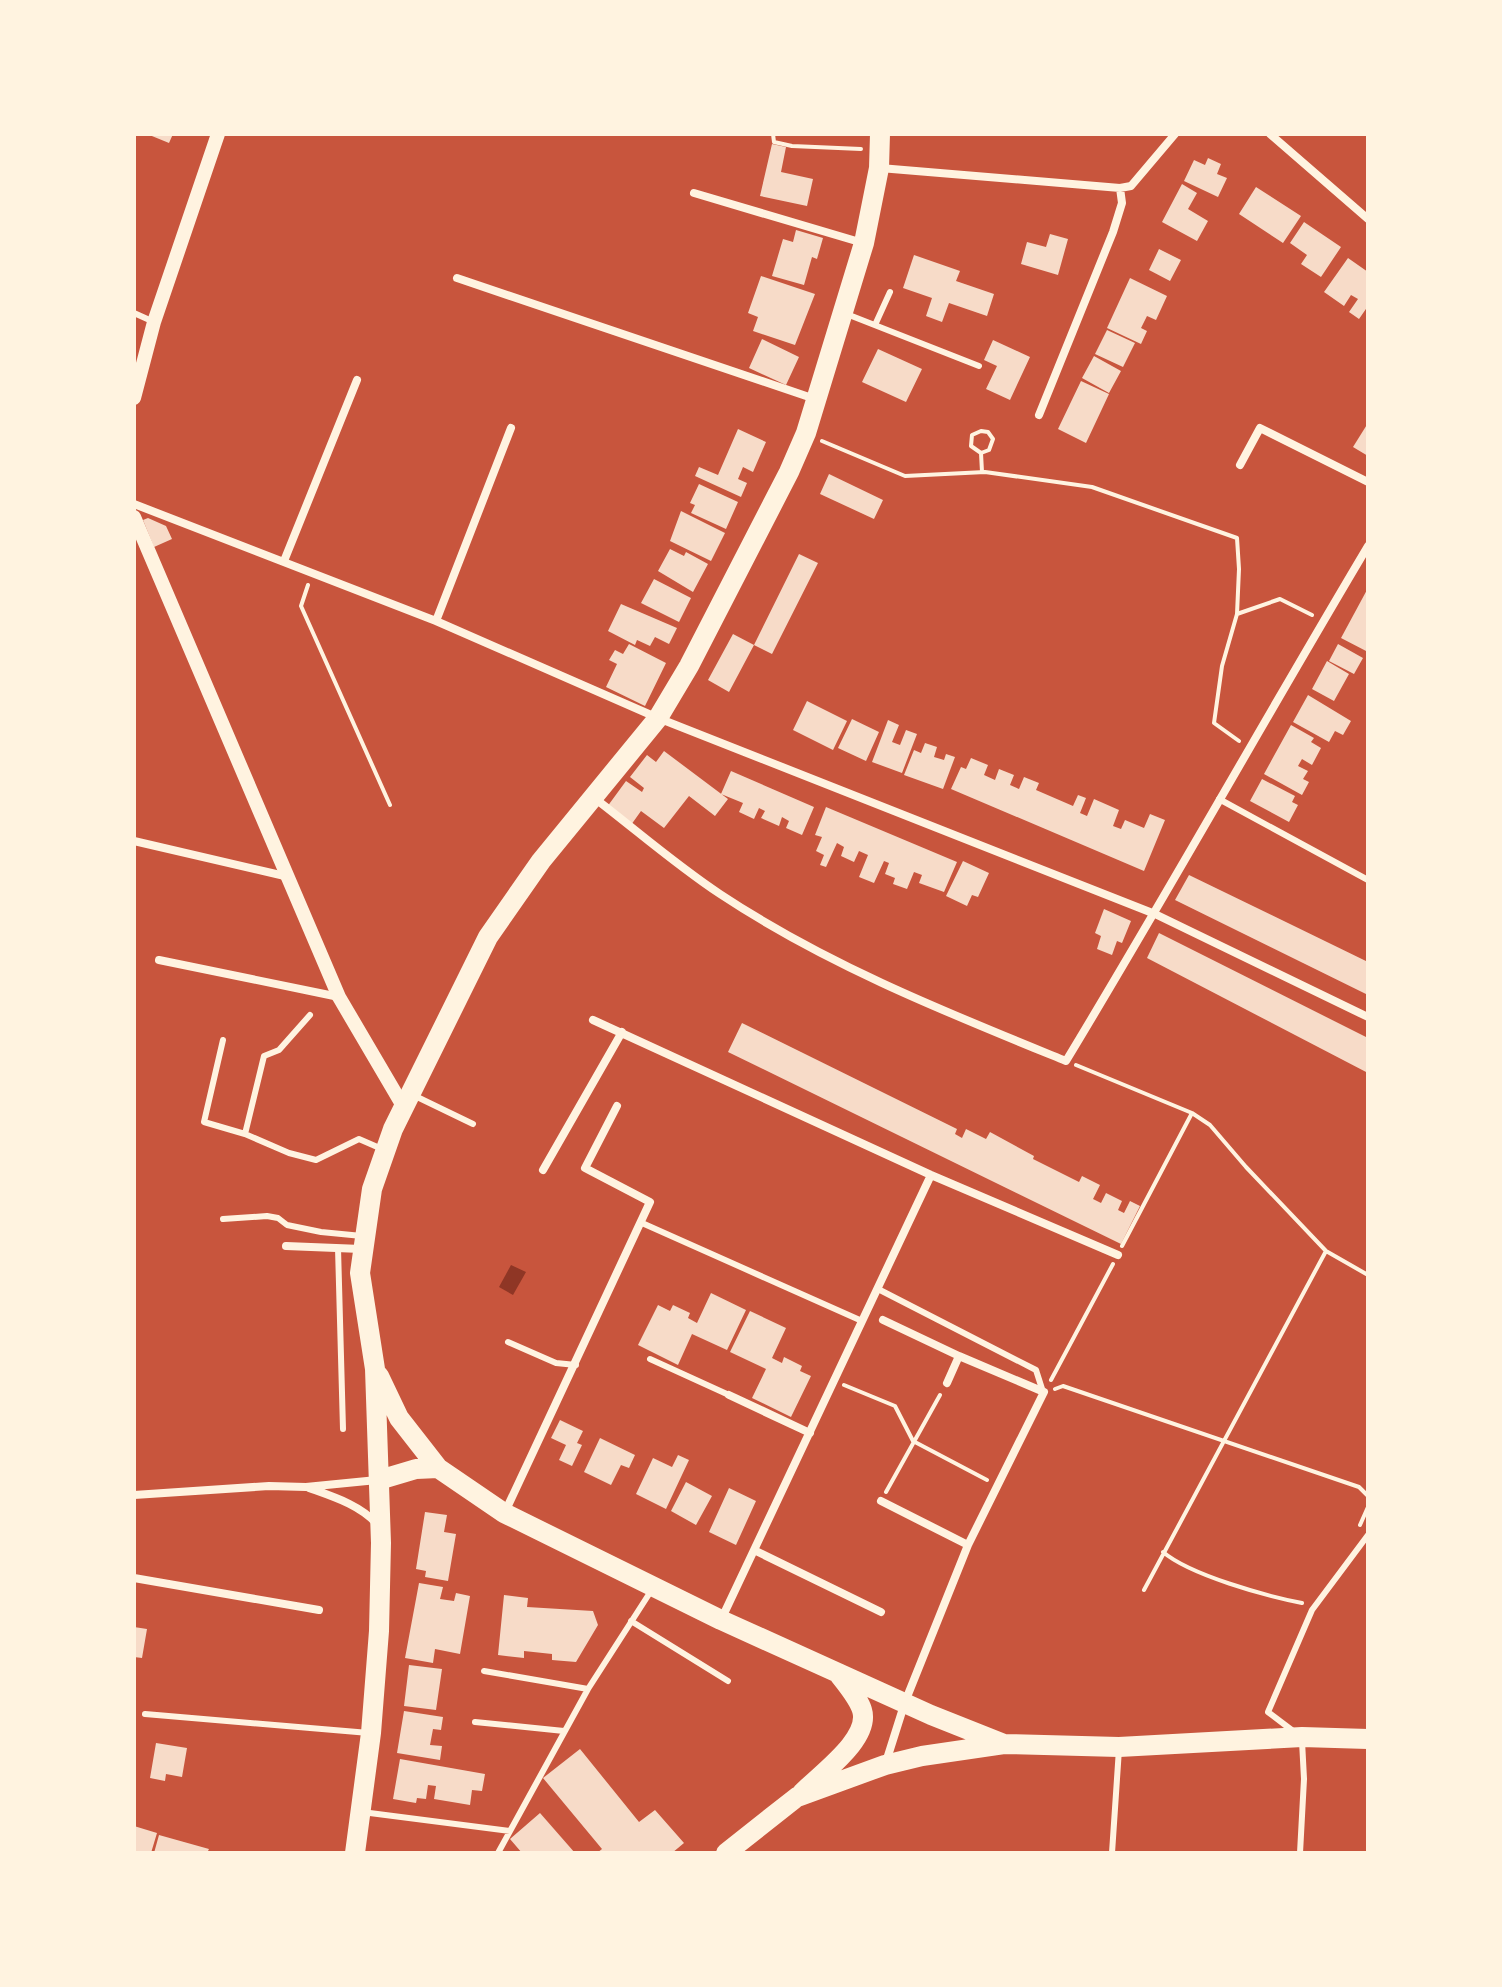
<svg xmlns="http://www.w3.org/2000/svg" width="1502" height="1987" viewBox="0 0 1502 1987" font-family="Poppins,sans-serif">
  <style>
    .water { fill: #8f3625 }
    .building { fill: #f7dbc8 }
    .lines { fill: none; stroke-linecap: round; stroke-linejoin: round }
    .path { stroke: #fff3e0; stroke-width: 4 }
    .service { stroke: #fff3e0; stroke-width: 6 }
    .minor { stroke: #fff3e0; stroke-width: 8 }
    .tertiary { stroke: #fff3e0; stroke-width: 14 }
    .primary { stroke: #fff3e0; stroke-width: 20 }
  </style>
  <rect width="100%" height="100%" fill="#c8553d"/>
  <path class="water" d="M511 1265 526 1272 513 1295 499 1287Z"/>
  <path class="building" d="M147 134H173L169 143Z
    M772 144 786 147 781 172 813 179 807 206 760 196Z
    M1208 158 1221 164 1217 174 1227 178 1218 197 1184 181 1194 160 1205 165Z
    M1182 184 1197 193 1188 209 1208 221 1197 241 1162 222Z
    M1256 187 1301 216 1283 243 1239 214Z
    M1304 222 1341 247 1321 277 1301 264 1307 255 1290 243Z
    M796 230 823 238 817 259 812 257 804 285 772 276 783 239 793 242Z
    M1050 234 1068 239 1058 275 1021 264 1027 242 1046 247Z
    M1159 249 1181 260 1170 281 1149 270Z
    M914 255 960 271 956 281 994 294 987 316 949 303 942 322 926 316 932 298 903 288Z
    M1348 258 1368 272V306L1359 319 1349 312 1358 299 1351 295 1344 306 1324 292Z
    M761 276 815 294 795 345 753 331 758 317 748 313Z
    M1130 278 1167 296 1156 320 1147 316 1141 328 1147 331 1141 344 1107 328Z
    M1107 330 1135 343 1123 367 1095 354Z
    M762 339 799 357 786 385 749 368Z
    M993 340 1030 357 1010 400 986 389 997 366 984 360Z
    M878 349 922 369 906 402 862 382Z
    M1094 356 1121 371 1109 393 1082 378Z
    M1081 381 1109 394 1086 443 1058 429Z
    M1368 423V456L1353 447Z
    M738 429 766 442 753 472 743 467 738 479 747 483 741 497 695 476 699 467 718 475Z
    M829 474 883 500 874 519 820 494Z
    M699 484 738 502 726 529 691 513 695 505 690 503Z
    M681 511 725 533 711 561 670 541Z
    M148 518 166 526 172 539 154 547 143 520Z
    M670 549 684 556 686 552 708 564 693 592 658 571Z
    M799 554 818 563 772 654 754 645Z
    M654 579 691 598 679 622 641 603Z
    M1368 588V652L1341 638Z
    M621 604 677 628 669 644 655 637 650 646 637 640 635 645 608 631Z
    M733 634 754 645 729 692 708 680Z
    M629 644 666 663 645 706 606 687 617 664 609 660 615 650 623 654Z
    M1338 644 1363 658 1354 674 1329 661Z
    M1327 661 1349 674 1334 701 1312 689Z
    M1308 695 1351 721 1343 735 1335 731 1329 742 1293 722Z
    M807 701 847 721 833 750 793 730Z
    M852 719 879 732 866 761 838 748Z
    M888 720 899 725 892 742 900 745 906 730 917 734 902 773 872 762Z
    M1291 725 1314 738 1311 742 1321 748 1312 765 1302 759 1298 766 1308 771 1303 779 1309 782 1302 795 1264 774Z
    M925 743 937 747 934 757 944 760 946 754 955 757 943 789 904 775 914 750 921 753Z
    M664 751 728 799 715 816 689 796 664 828 641 811 631 825 607 807 626 781 642 792 644 788 630 777 647 755 656 762Z
    M971 758 988 765 984 775 995 780 999 769 1014 775 1010 785 1019 789 1024 777 1039 783 1036 790 1073 806 1078 795 1086 798 1080 813 1087 816 1094 799 1119 810 1113 826 1121 829 1125 820 1144 828 1150 814 1165 820 1144 871 951 789 961 767 966 769Z
    M731 771 814 807 802 835 786 828 789 821 782 817 779 826 761 818 765 811 759 808 754 819 739 812 743 803 721 794Z
    M1262 779 1295 796 1292 802 1298 805 1289 822 1250 801Z
    M826 807 957 862 944 892 919 883 922 875 914 872 907 889 893 884 895 878 885 874 889 863 884 861 874 883 859 877 868 855 859 851 854 862 841 856 844 847 837 843 826 867 820 865 824 855 816 851 822 837 815 835Z
    M963 861 989 873 978 897 972 895 967 906 946 896Z
    M1189 875 1368 962V995L1175 900Z
    M1104 909 1131 921 1122 943 1117 941 1112 955 1097 949 1101 936 1095 933Z
    M1159 933 1368 1038V1073L1147 958Z
    M742 1023 957 1129 955 1134 962 1138 966 1129 986 1139 990 1132 1034 1156 1033 1159 1079 1182 1082 1176 1100 1185 1093 1199 1101 1203 1106 1193 1122 1201 1118 1210 1124 1213 1130 1201 1140 1206 1121 1244 728 1052Z
    M711 1293 746 1310 727 1350 692 1334 678 1365 638 1345 658 1305 670 1311 673 1305 690 1313 688 1318 697 1323Z
    M750 1311 786 1328 772 1358 782 1363 784 1357 802 1366 800 1371 811 1376 791 1417 752 1398 766 1369 730 1352Z
    M560 1420 583 1431 577 1443 582 1445 572 1466 559 1460 566 1445 551 1438Z
    M600 1438 635 1455 629 1468 621 1465 611 1485 584 1472Z
    M678 1455 689 1460 666 1509 636 1494 653 1458 672 1467Z
    M686 1482 712 1496 696 1525 671 1511Z
    M729 1488 756 1501 736 1545 709 1532Z
    M425 1512 447 1515 444 1532 456 1534 448 1581 425 1577 426 1571 416 1569Z
    M419 1583 443 1587 440 1599 454 1601 456 1593 470 1596 460 1654 435 1649 433 1663 405 1658Z
    M504 1595 528 1598 527 1607 593 1611 598 1625 576 1662 552 1660V1654L524 1651V1658L498 1655Z
    M134 1627 147 1629 142 1658 134 1657Z
    M409 1665 442 1669 436 1710 404 1706Z
    M404 1711 443 1717 441 1730 433 1729 430 1745 442 1746 440 1760 397 1753Z
    M156 1743 187 1748 182 1777 166 1774 165 1781 150 1778Z
    M580 1749 639 1822 655 1810 684 1843 672 1853H597L602 1849 543 1778Z
    M400 1759 485 1774 482 1791 472 1790 470 1805 434 1799 436 1786 428 1785 426 1799 417 1798 416 1803 393 1799Z
    M540 1813 575 1853H522L510 1839Z
    M134 1826 157 1833 151 1853H134Z
    M159 1835 209 1849 207 1853H154Z"/>
  <g class="lines">
    <path class="path" d="M773 134 774 142 792 146 861 149
      M822 441 905 476 985 472 1092 487 1237 538 1239 569 1237 614 1222 666 1214 723 1239 741
      M981 453 971 446 972 435 981 431 988 432 993 439 989 450 981 453 982 472
      M308 585 301 606 390 805
      M1237 614 1280 599 1312 615
      M1076 1065 1192 1113 1122 1246
      M1192 1113 1210 1125 1246 1167 1326 1251 1368 1275
      M1051 1380 1113 1264
      M844 1385 895 1406 913 1441 987 1480
      M1055 1389 1063 1386 1359 1487 1368 1496
      M886 1492 940 1395
      M1360 1525 1368 1507
      M1163 1552C1190 1575 1266 1596 1302 1603
      M1144 1590 1326 1251"/>
    <path class="service" d="M134 313 154 322
      M844 313 979 366
      M875 325 890 292
      M1219 799 1368 880
      M310 1015 279 1050 264 1056 245 1134 289 1153 316 1160 359 1139 382 1149
      M223 1040 204 1122 245 1134
      M413 1095 473 1124
      M223 1219 267 1216 278 1218 287 1225 321 1232 362 1236
      M642 1223 862 1321
      M338 1248 343 1429
      M878 1289 1036 1370 1043 1392
      M508 1342 556 1363 576 1365
      M650 1359 729 1395
      M631 1621 728 1681
      M484 1671 588 1689
      M145 1714 369 1733
      M475 1722 564 1731
      M1293 1731 1268 1712 1312 1610 1368 1535
      M362 1812 510 1831
      M498 1853 588 1689 651 1591
      M1112 1853 1119 1749
      M1300 1853 1304 1779 1302 1741"/>
    <path class="minor" d="M1270 134 1368 219
      M880 168 1120 188 1131 186 1175 134
      M694 193 863 243
      M457 278 815 399
      M1039 415 1113 232 1122 203 1120 188
      M1240 465 1260 428 1368 482
      M134 504 436 621 658 718 1155 914 1368 1017
      M284 561 357 380
      M436 621 511 428
      M593 797C635 829 676 865 720 894 827 965 948 1013 1066 1061 1169 891 1266 717 1368 546
      M134 841 289 877
      M159 960 339 997
      M593 1020 931 1175 1118 1255
      M543 1170 622 1032
      M286 1246 361 1249
      M883 1320 959 1356 1044 1392 968 1545 905 1702 886 1762
      M947 1383 959 1356
      M729 1395 810 1433
      M309 1488C334 1497 360 1505 377 1524
      M134 1495 269 1486 306 1487 377 1480
      M881 1501 968 1545
      M505 1512 650 1202 585 1168 617 1106
      M756 1551 881 1612
      M134 1578 319 1610
      M721 1620 931 1175"/>
    <path class="tertiary" d="M134 398 154 322 218 134
      M134 517 339 997 403 1106"/>
    <path class="primary" d="M379 1376 399 1418 438 1468 504 1513 721 1620 931 1715 1004 1744
      M379 1480 416 1469 438 1468
      M802 1793C820 1774 871 1739 862 1710 858 1697 846 1684 838 1673
      M355 1853 371 1733 379 1631 381 1543 375 1369 360 1273 372 1189 393 1129 488 937 541 861 658 718 689 666 789 472 806 433 864 243 879 168 880 134
      M726 1853 797 1797 885 1765 922 1756 1004 1744 1119 1747 1302 1737 1368 1739"/>
  </g>
  <rect width="1502" height="1987" fill="none" stroke="#fff3e0" stroke-width="272"/>
</svg>
